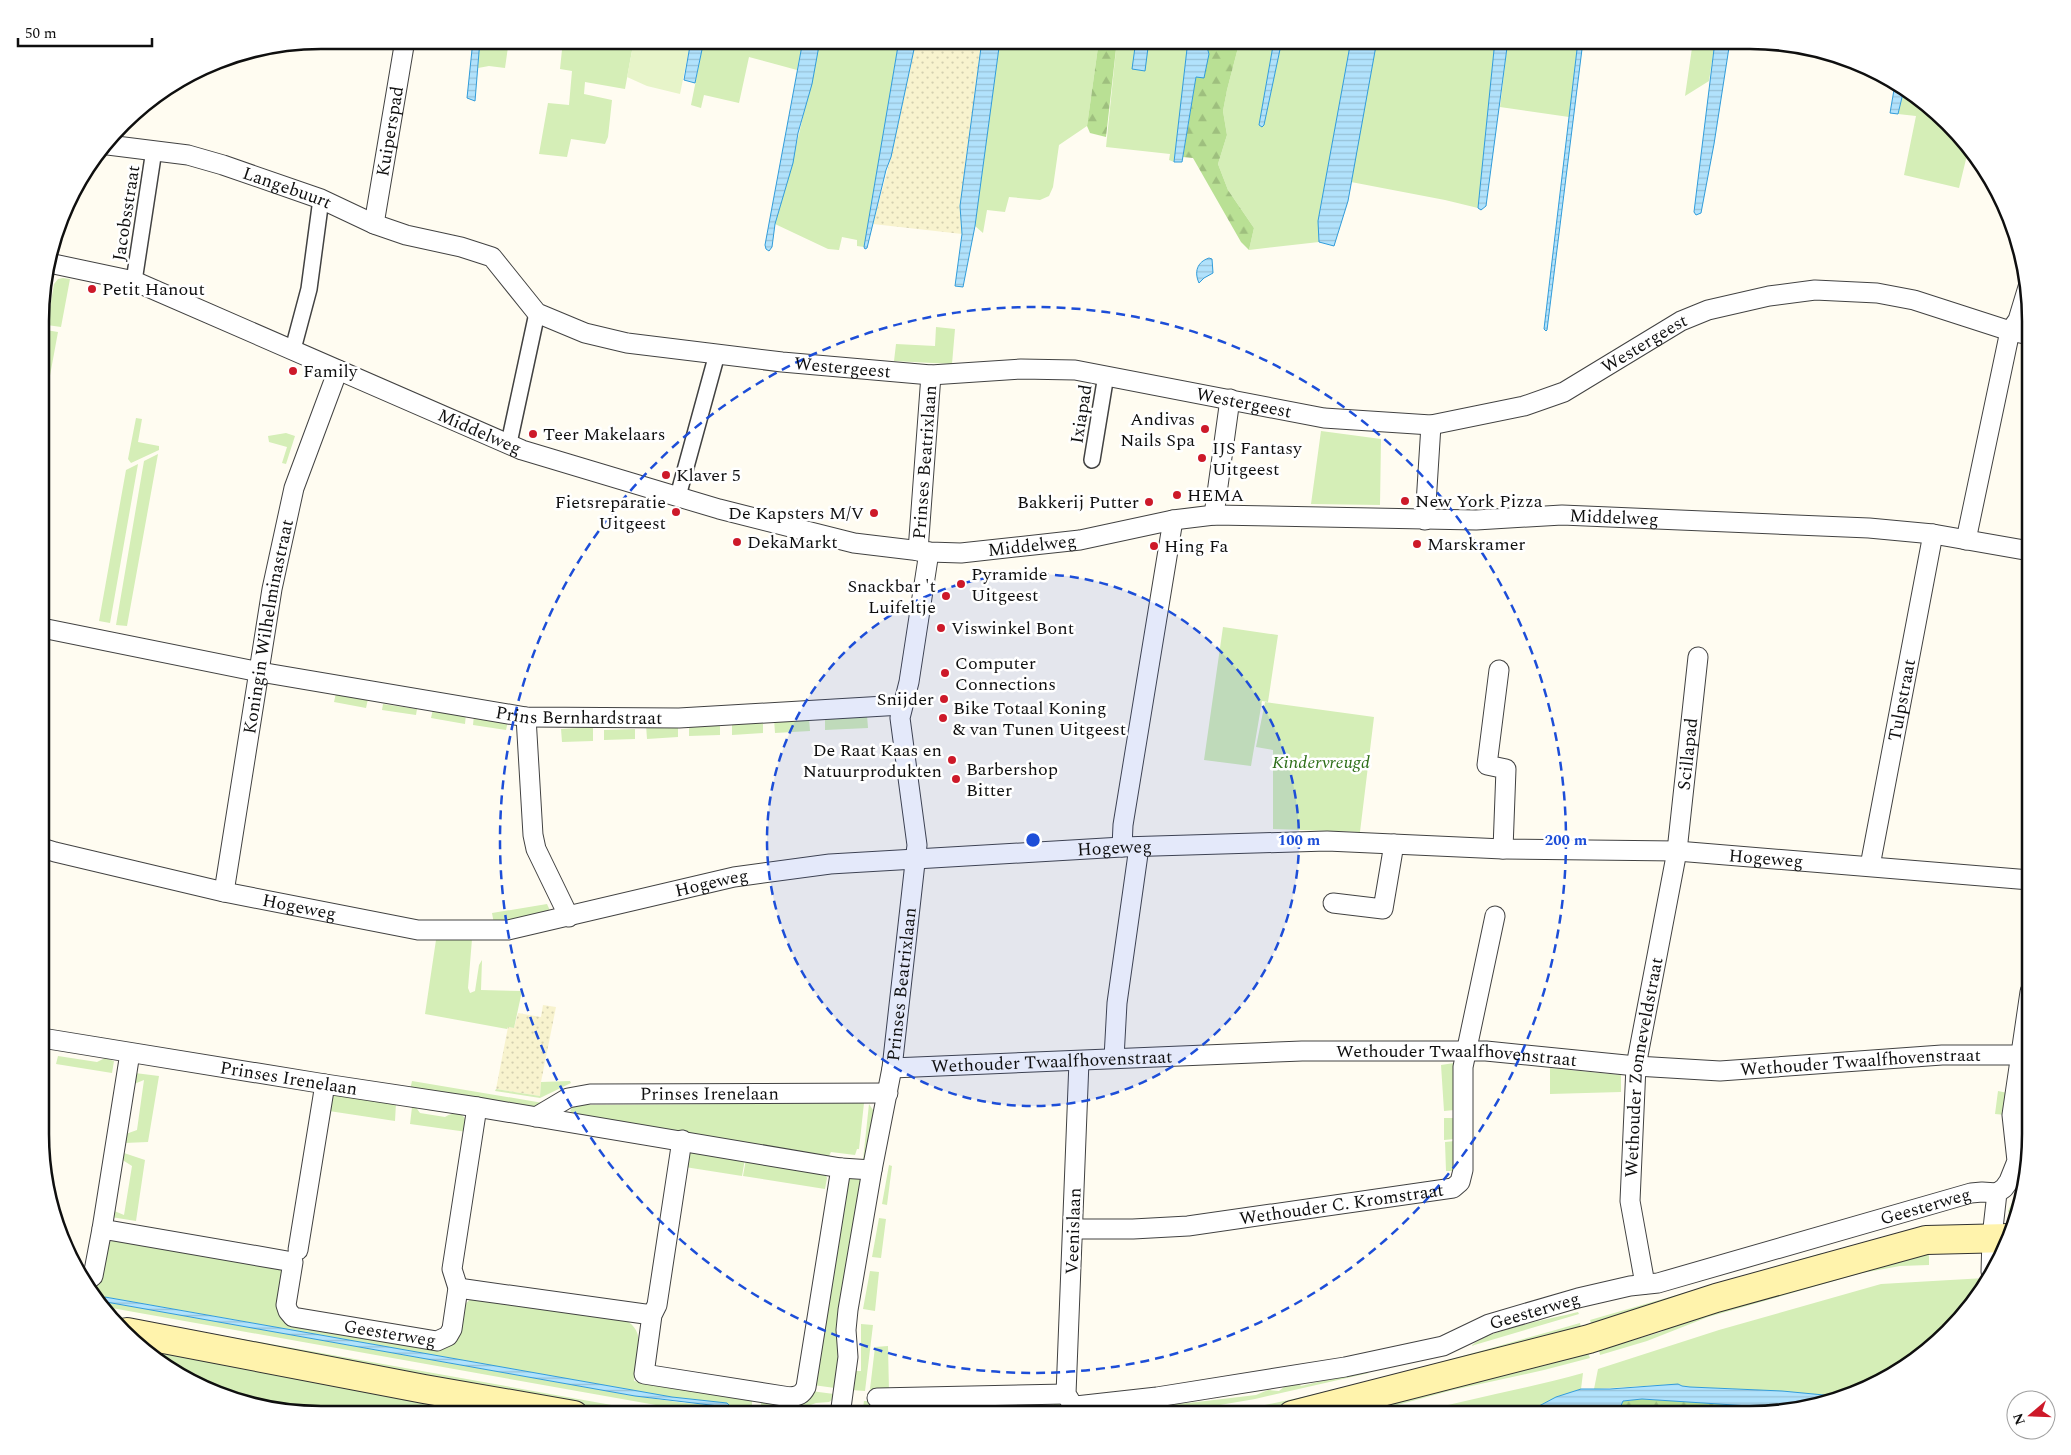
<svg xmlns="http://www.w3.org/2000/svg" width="2071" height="1455" viewBox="0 0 2071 1455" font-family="Spectral,serif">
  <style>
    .farmland { fill: url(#farmland-dots) }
    .grass { fill: #d5eeb7; fill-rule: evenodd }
    .forest { fill: url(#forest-firs) }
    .pitch { fill: #e7f4c9 }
    .water { fill: url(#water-rules); stroke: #319cda }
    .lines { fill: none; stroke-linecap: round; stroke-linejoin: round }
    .pedestrian-casing { stroke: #424242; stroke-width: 18 }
    .minor-casing { stroke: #424242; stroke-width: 21 }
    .secondary-casing { stroke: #313131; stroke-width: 30 }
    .pedestrian { stroke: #fff; stroke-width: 15 }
    .minor { stroke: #fff; stroke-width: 19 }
    .secondary { stroke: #fff3ac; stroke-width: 28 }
    .ring { fill: none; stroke: #1d4ed8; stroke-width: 2.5; stroke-dasharray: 9 6 }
    .poi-dot { fill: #cd1929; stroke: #fff; stroke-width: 2 }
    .labels { text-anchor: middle; stroke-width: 5; stroke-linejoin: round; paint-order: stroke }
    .street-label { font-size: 18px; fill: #0f0f0f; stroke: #fff }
    .poi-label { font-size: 18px; fill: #0f0f0f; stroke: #fff; text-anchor: start }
    .park-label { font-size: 18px; font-style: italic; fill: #2d6e18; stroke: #fff }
    .rim { fill: none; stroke: #0f0f0f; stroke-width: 2.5 }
    .centre { fill: #1d4ed8; stroke: #fff; stroke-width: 2.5 }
    .ring-label { font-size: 15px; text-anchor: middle; font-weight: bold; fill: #1d4ed8; stroke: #fff; stroke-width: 5; stroke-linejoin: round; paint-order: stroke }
  </style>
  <defs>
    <pattern id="farmland-dots" width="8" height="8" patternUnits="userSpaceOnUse" patternTransform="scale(1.25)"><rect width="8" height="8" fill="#f8f3ce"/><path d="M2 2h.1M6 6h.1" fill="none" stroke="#d3cfb0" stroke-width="1.8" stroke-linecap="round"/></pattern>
    <pattern id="forest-firs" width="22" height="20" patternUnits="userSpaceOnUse" patternTransform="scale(1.25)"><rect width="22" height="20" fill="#b9e094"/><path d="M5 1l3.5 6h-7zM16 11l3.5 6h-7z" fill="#9ebf7e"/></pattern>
    <pattern id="water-rules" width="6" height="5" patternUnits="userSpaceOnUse" patternTransform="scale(1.25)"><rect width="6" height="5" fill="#b1e2fc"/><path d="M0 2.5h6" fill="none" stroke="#97c1d7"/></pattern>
  </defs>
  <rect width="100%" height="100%" fill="#fffcf1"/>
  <path class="farmland" d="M916 40H982L960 206 962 234 873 224 891 157Z
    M543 1005 556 1007 541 1082 540 1096 496 1089 508 1027 514 1028 518 1013 541 1017Z"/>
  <path class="grass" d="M480 40H509L505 68 489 66 478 68Z
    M563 40H634L625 89 585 82 584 94 612 100 608 137 605 144 571 139 567 157 539 154 548 103 569 105 572 71 560 69Z
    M704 40H803L797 70 749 57 739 103 704 95 701 108 691 105Z
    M820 40H899L864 247 857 246V240L842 237 839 250 828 249 775 224C793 163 807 102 820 40Z
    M1000 40H1099L1087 126 1059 145 1053 187 1049 196 1040 200 1009 197 1005 212 987 210 983 233 975 226Z
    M1117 40H1188L1174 162 1169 160 1170 154 1106 147Z
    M1240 40H1274L1259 125 1262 127 1264 125 1282 40H1351L1318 221 1319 242 1249 250 1254 228 1228 190 1218 164 1227 135 1223 111 1227 90Z
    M1377 40H1495L1478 208 1445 200 1351 182Z
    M1508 40 1578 41 1569 117 1500 107Z
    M1693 41H1715L1709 81 1685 96Z
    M1904 89 1921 98 1968 151 1959 188 1904 175 1916 116 1898 114Z
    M63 278 70 279 61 327 47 325 54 284 58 279Z
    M936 327 955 329 952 364 894 361 896 344 935 346Z
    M46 330 58 332 42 419V350Z
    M136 418 142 419 138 442 159 446V450L131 463 128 459Z
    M1321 431 1381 439 1380 505 1311 504Z
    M286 433 295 436 286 464 282 463 287 447 269 442 268 436Z
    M158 454 127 626 116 625 144 461Z
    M138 464 110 623 99 621 126 470Z
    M1223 627 1278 635 1268 702 1262 701 1251 766 1204 760Z
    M336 693 368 699 366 708 334 702Z
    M1265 702 1374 717 1360 832 1273 829V750L1256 747Z
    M383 704 417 709 416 715 382 710Z
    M433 709 466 714 465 724 431 718Z
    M474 715 508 721 506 730 473 725Z
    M867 715 868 728 825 730V717Z
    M809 718 810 731 775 733 774 719Z
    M678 723V737L647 739 646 725Z
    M763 723V733L732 735V724Z
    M720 725V735L689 736V726Z
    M593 727V741L562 742 561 729Z
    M635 729V739L604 740V730Z
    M547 904 552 915 494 924 492 913Z
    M472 939 468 988 470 993 475 991 479 965 482 960 481 990 522 991 514 1028 508 1027 507 1029 425 1014 436 940Z
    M58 1056 97 1062 105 1058 114 1061 112 1073 56 1064Z
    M1454 1063 1455 1110 1444 1111 1441 1065Z
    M1550 1068 1621 1075V1092L1550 1094Z
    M135 1073 159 1076 148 1142 124 1143 123 1135 137 1130 144 1080 134 1084Z
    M412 1081 543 1103 531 1108 410 1090Z
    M570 1081 571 1083 540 1098 495 1091 496 1089 540 1096 541 1082Z
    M1998 1091 2008 1093 2006 1115 1995 1114Z
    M332 1093 396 1103 395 1121 329 1111Z
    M864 1103 859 1149H857L855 1155 831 1152 829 1156 578 1116 570 1111 572 1107 578 1105Z
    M869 1104 875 1113 867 1157 863 1160Z
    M415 1106 420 1113 445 1117C460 1108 468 1116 467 1132L410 1124 412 1107Z
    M1444 1118H1455V1139L1444 1140Z
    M1455 1141 1454 1171H1446L1445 1142Z
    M689 1150 745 1159 742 1176 685 1167Z
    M121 1152 145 1160 136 1221 111 1217 112 1210 124 1215 132 1166 121 1159Z
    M746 1159 825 1174 827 1178 825 1189 743 1176Z
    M889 1165 892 1166 887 1205 882 1204Z
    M2026 1174 2017 1222H2012L2008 1211Z
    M850 1177H858L862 1184 837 1329 838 1360 835 1388 813 1385 845 1182Z
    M879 1218 886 1219 881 1258 872 1257Z
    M114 1240 280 1267 283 1272 278 1305 439 1349C467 1348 451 1309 473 1298L625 1320C648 1331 637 1361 634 1381L752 1400V1405L761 1406V1401L780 1404 779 1415 684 1410 106 1307 91 1290 99 1283 106 1244ZM106 1297 672 1397 727 1403 728 1406 685 1403 635 1396 106 1302Z
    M1822 1253 1823 1258 1592 1326 1590 1320Z
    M1929 1253V1265L1900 1266 1862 1273 1708 1317 1647 1341 1600 1355 1599 1350 1661 1332 1694 1315Z
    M870 1271 879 1272 875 1311 863 1309Z
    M1985 1278 1986 1282 1973 1305 1935 1346 1875 1386 1845 1397 1782 1391 1690 1387 1682 1386 1678 1384 1594 1389 1598 1369 1719 1330 1881 1284Z
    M1578 1312 1579 1314 1471 1346C1491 1328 1552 1319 1578 1312Z
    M114 1316 634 1409 663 1415H619L582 1408 122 1325Z
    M1580 1323 1581 1328 1287 1409 1259 1415H1215C1339 1392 1459 1357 1580 1323Z
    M861 1324 873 1325 865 1391 851 1390 854 1371H861Z
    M139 1345 533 1415 302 1414 230 1400 150 1357Z
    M888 1346 889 1392H873L870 1389 875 1347Z
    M1588 1353 1590 1358 1544 1370 1453 1390 1360 1415H1330L1546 1365Z
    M1365 1372 1369 1373 1255 1399 1167 1414 1064 1415 1197 1402 1256 1395 1268 1390 1279 1391 1284 1387 1299 1384 1301 1386 1343 1376 1347 1377Z
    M1583 1373 1581 1389 1556 1397 1522 1415H1409C1467 1399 1526 1389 1583 1373Z
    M811 1391 834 1394 833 1399 829 1402 816 1403 784 1415 786 1405C795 1406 803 1406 810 1399Z
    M1054 1399 1060 1400 1059 1415H874L863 1408 864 1401 909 1402V1410L924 1409V1402H940L941 1409H956V1402L972 1401 973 1408H988V1401H1004L1005 1407 1054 1406Z"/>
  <path class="forest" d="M1099 40H1117L1106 137 1090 133 1087 126Z
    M1205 40H1240L1227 90 1223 111 1227 135 1218 164 1228 190 1254 228 1249 250 1241 242 1193 158 1183 157 1196 77 1209 54Z
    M1642 1399 1781 1407 1795 1409 1751 1415H1617L1623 1401Z"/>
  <path class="pitch" d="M634 40H691L680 94 647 86 627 77Z"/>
  <path class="water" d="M473 40H480L475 101 467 98Z
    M691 40H704L695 83 684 80Z
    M803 40H820L812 84 798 133 793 163 775 224 772 247 769 251 766 249 765 245Z
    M899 40H916L891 157 886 170 867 248 865 249 864 247Z
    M982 40H1000L975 226 963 287 955 286 962 234 960 206Z
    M1136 40H1149L1145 71 1132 69Z
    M1188 40H1205L1209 54 1204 78 1196 77 1182 162H1174Z
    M1274 40H1282L1264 125 1262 127 1259 125Z
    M1351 40H1377L1348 201 1334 246 1319 242 1318 221Z
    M1495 40H1508L1486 206 1481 210 1478 208Z
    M1578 41H1583L1547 330 1546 331 1544 329Z
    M1715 41H1730L1714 144 1701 213 1696 215 1694 212Z
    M1895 84 1904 89 1898 114 1890 113Z
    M1209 258 1212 259 1213 273 1204 278 1199 283C1194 272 1197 262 1209 258Z
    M105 1297 672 1397 727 1403 729 1405 727 1407 635 1396 106 1302 104 1300Z
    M1678 1384 1682 1386 1690 1387 1782 1391 1845 1397 1823 1406 1795 1409 1642 1399 1623 1401 1617 1415H1608L1607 1410H1582L1565 1415H1522L1556 1397 1581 1389H1610Z"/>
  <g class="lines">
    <g class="pedestrian-casing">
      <path id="pedestrian" d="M134 281 154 150
        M293 349 309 289 321 199
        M509 443 537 313
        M1092 460 1106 375
        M678 496 717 354"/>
    </g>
    <g class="minor-casing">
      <g id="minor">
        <path id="s1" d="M108 145 188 155 223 165 321 199 374 224 406 235 461 247 492 257 537 313 585 333 627 343 782 362 931 375 1021 369 1075 370 1324 418 1431 425 1524 406 1564 392 1681 321 1708 310 1769 296 1815 290 1877 293 1914 300 2010 331 2030 335"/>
        <path id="s2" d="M374 224 405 40"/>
        <path id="s3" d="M49 263 134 281 522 450 719 509 854 543 929 552 961 553 1080 540 1173 520 1214 515 1476 520 1562 515 1869 528 1933 534 2030 551"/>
        <path d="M1214 515 1230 399"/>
        <path d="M1425 520 1431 425"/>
        <path d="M1966 540 2010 331 2018 320 2028 287"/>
        <path id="s4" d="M918 551 931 375"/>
        <path id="s5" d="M42 628 260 672 526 717 679 718 902 705"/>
        <path d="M1499 670 1487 765 1506 769 1503 849"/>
        <path d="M526 717 533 835 536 849 569 917"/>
        <path d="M1122 847 1123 825 1173 520"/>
        <path id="s6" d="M42 848 55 852 224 892 418 930H508L734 877 830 864 1122 847 1327 841 1503 849 1677 851 2030 880"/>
        <path id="s7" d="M1870 866 1933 534"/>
        <path id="s8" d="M224 892 272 589 294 488 338 370"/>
        <path d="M1333 903 1383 909 1394 844"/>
        <path id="s9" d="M42 1038 325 1084 477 1107 841 1168 872 1170"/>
        <path d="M1114 1058 1117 1003 1139 847"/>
        <path id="s10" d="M1079 1061 1066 1394 1072 1404 1076 1406 1157 1397 1345 1367 1443 1346 1489 1324 1578 1298 1630 1286 1658 1283 1971 1193 1982 1192 1997 1193"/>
        <path id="s11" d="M892 1068 1302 1051H1486L1636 1066 1720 1071 1942 1055H2020"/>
        <path id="s12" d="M536 1117 568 1098 590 1094 888 1093"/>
        <path d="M682 1140 657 1305 652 1315 644 1374 790 1397C798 1396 802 1395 806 1387L841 1168"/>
        <path d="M102 1229 130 1053"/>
        <path id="s13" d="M1073 1229H1133L1188 1226 1453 1188 1460 1182 1463 1170V1067L1495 916"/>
        <path d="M298 1250 325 1084"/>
        <path d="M1991 1272 1992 1237 1997 1193 2004 1188 2009 1181 2017 1161 2012 1115 2030 992"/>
        <path id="s14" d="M84 1283 93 1276 102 1229 293 1262 286 1305 288 1311 293 1317 437 1341 448 1336 452 1329 458 1288 452 1269 477 1107"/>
        <path id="s15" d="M1645 1284 1630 1201 1636 1066 1677 851 1698 657"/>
        <path d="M458 1288 652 1315"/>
        <path d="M877 1398 1066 1394"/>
        <path id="s16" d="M840 1415 848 1357 846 1330 848 1310 872 1170 892 1068 917 845 900 718 909 682 929 552"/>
      </g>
    </g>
    <g class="secondary-casing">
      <path id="secondary" d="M127 1332 424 1389 574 1415
        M1292 1415 1589 1339 1716 1298 1926 1240 2009 1238"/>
    </g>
    <use href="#pedestrian" class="pedestrian"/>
    <use href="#minor" class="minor"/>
    <use href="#secondary" class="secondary"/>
  </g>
  <circle cx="1033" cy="840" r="266" fill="#1d4ed8" fill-opacity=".12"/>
  <g class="ring">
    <circle cx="1033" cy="840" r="266"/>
    <circle cx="1033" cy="840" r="533"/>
  </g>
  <g class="poi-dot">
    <circle cx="92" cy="289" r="5"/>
    <circle cx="293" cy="371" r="5"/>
    <circle cx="1205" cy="429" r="5"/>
    <circle cx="533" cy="434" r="5"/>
    <circle cx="1202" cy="458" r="5"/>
    <circle cx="666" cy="475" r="5"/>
    <circle cx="1177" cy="495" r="5"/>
    <circle cx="1405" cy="501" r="5"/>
    <circle cx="1149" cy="502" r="5"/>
    <circle cx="676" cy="512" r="5"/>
    <circle cx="874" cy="513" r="5"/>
    <circle cx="737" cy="542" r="5"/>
    <circle cx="1417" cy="544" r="5"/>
    <circle cx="1154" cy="546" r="5"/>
    <circle cx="961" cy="584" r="5"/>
    <circle cx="946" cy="596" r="5"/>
    <circle cx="941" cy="628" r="5"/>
    <circle cx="945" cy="673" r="5"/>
    <circle cx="944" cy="699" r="5"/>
    <circle cx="943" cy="718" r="5"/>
    <circle cx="952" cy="760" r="5"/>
    <circle cx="956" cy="779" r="5"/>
  </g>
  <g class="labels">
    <g class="street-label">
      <text dy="6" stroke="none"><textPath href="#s2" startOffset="94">Kuiperspad</textPath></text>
      <text dy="6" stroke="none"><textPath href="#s1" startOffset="185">Langebuurt</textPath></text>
      <text transform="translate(126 213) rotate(-81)" y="6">Jacobsstraat</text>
      <text dy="6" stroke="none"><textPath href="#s1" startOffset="1611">Westergeest</textPath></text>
      <text dy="6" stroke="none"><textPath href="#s1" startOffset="786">Westergeest</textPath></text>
      <text dy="6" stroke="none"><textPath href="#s1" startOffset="1191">Westergeest</textPath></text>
      <text transform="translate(1081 414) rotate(-81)" y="6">Ixiapad</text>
      <text dy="6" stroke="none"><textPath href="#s3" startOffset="464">Middelweg</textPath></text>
      <text dy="6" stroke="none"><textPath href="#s4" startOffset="89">Prinses Beatrixlaan</textPath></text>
      <text dy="6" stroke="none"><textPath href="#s3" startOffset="1619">Middelweg</textPath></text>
      <text dy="6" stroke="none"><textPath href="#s3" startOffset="1034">Middelweg</textPath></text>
      <text dy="6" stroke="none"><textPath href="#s8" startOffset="269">Koningin Wilhelminastraat</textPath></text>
      <text dy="6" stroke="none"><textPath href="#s7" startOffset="169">Tulpstraat</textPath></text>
      <text dy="6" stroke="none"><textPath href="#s5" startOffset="545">Prins Bernhardstraat</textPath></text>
      <text dy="6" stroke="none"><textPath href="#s15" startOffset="536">Scillapad</textPath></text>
      <text dy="6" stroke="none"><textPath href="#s6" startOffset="1089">Hogeweg</textPath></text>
      <text dy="6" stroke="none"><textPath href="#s6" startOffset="1741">Hogeweg</textPath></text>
      <text dy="6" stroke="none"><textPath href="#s6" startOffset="684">Hogeweg</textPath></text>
      <text dy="6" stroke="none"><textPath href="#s6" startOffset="264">Hogeweg</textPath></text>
      <text dy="6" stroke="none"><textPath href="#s16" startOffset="436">Prinses Beatrixlaan</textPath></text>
      <text dy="6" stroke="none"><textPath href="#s11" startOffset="565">Wethouder Twaalfhovenstraat</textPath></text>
      <text dy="6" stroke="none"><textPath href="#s11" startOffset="160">Wethouder Twaalfhovenstraat</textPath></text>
      <text dy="6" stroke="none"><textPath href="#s11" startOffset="970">Wethouder Twaalfhovenstraat</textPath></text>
      <text dy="6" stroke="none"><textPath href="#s15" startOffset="219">Wethouder Zonneveldstraat</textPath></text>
      <text dy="6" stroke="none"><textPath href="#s9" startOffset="250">Prinses Irenelaan</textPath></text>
      <text dy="6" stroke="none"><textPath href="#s12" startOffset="179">Prinses Irenelaan</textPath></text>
      <text dy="6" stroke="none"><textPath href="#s13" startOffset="270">Wethouder C. Kromstraat</textPath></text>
      <text dy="6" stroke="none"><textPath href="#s10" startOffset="1225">Geesterweg</textPath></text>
      <text transform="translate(1073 1231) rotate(-88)" y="6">Veenislaan</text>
      <text dy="6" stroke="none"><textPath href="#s10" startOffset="820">Geesterweg</textPath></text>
      <text dy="6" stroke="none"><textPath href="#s14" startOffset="409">Geesterweg</textPath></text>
    </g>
    <g class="poi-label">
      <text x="102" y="295">Petit Hanout</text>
      <text x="303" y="377">Family</text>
      <text x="1195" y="425" text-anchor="end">Andivas<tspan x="1195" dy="21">Nails Spa</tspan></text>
      <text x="543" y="440">Teer Makelaars</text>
      <text x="1212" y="454">IJS Fantasy<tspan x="1212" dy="21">Uitgeest</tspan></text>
      <text x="676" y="481">Klaver 5</text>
      <text x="1187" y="501">HEMA</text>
      <text x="1415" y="507">New York Pizza</text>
      <text x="666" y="508" text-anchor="end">Fietsreparatie<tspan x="666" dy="21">Uitgeest</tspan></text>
      <text x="1139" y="508" text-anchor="end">Bakkerij Putter</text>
      <text x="864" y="519" text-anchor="end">De Kapsters M/V</text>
      <text x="747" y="548">DekaMarkt</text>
      <text x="1427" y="550">Marskramer</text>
      <text x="1164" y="552">Hing Fa</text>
      <text x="971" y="580">Pyramide<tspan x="971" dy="21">Uitgeest</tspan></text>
      <text x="936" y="592" text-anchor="end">Snackbar 't<tspan x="936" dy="21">Luifeltje</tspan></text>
      <text x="951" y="634">Viswinkel Bont</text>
      <text x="955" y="669">Computer<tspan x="955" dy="21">Connections</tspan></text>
      <text x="934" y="705" text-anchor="end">Snijder</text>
      <text x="953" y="714">Bike Totaal Koning<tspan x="953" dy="21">&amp; van Tunen Uitgeest</tspan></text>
      <text x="942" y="756" text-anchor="end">De Raat Kaas en<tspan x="942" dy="21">Natuurprodukten</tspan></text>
      <text x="966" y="775">Barbershop<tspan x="966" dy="21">Bitter</tspan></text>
    </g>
    <g class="park-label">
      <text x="1321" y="768">Kindervreugd</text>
    </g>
  </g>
  <path d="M0 0H2071V1455H0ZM321 49H1750A272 272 0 0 1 2022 321V1134A272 272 0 0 1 1750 1406H321A272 272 0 0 1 49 1134V321A272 272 0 0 1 321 49Z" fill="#fff" fill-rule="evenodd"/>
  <path class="rim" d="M321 49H1750A272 272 0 0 1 2022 321V1134A272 272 0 0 1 1750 1406H321A272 272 0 0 1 49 1134V321A272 272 0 0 1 321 49Z"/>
  <circle cx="1033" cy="840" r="8" class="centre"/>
  <g class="ring-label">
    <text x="1299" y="845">100 m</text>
    <text x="1566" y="845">200 m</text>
  </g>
  <g transform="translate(2031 1415) rotate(251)"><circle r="24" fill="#ffffff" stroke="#9f9f9f"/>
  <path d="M0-4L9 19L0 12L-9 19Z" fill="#cd1929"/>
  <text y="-8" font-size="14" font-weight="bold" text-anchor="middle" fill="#0f0f0f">N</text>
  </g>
  <path d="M18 38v8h134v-8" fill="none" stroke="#0f0f0f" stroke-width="2.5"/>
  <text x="25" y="38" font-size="15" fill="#0f0f0f" stroke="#ffffff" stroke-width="4" paint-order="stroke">50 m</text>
</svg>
